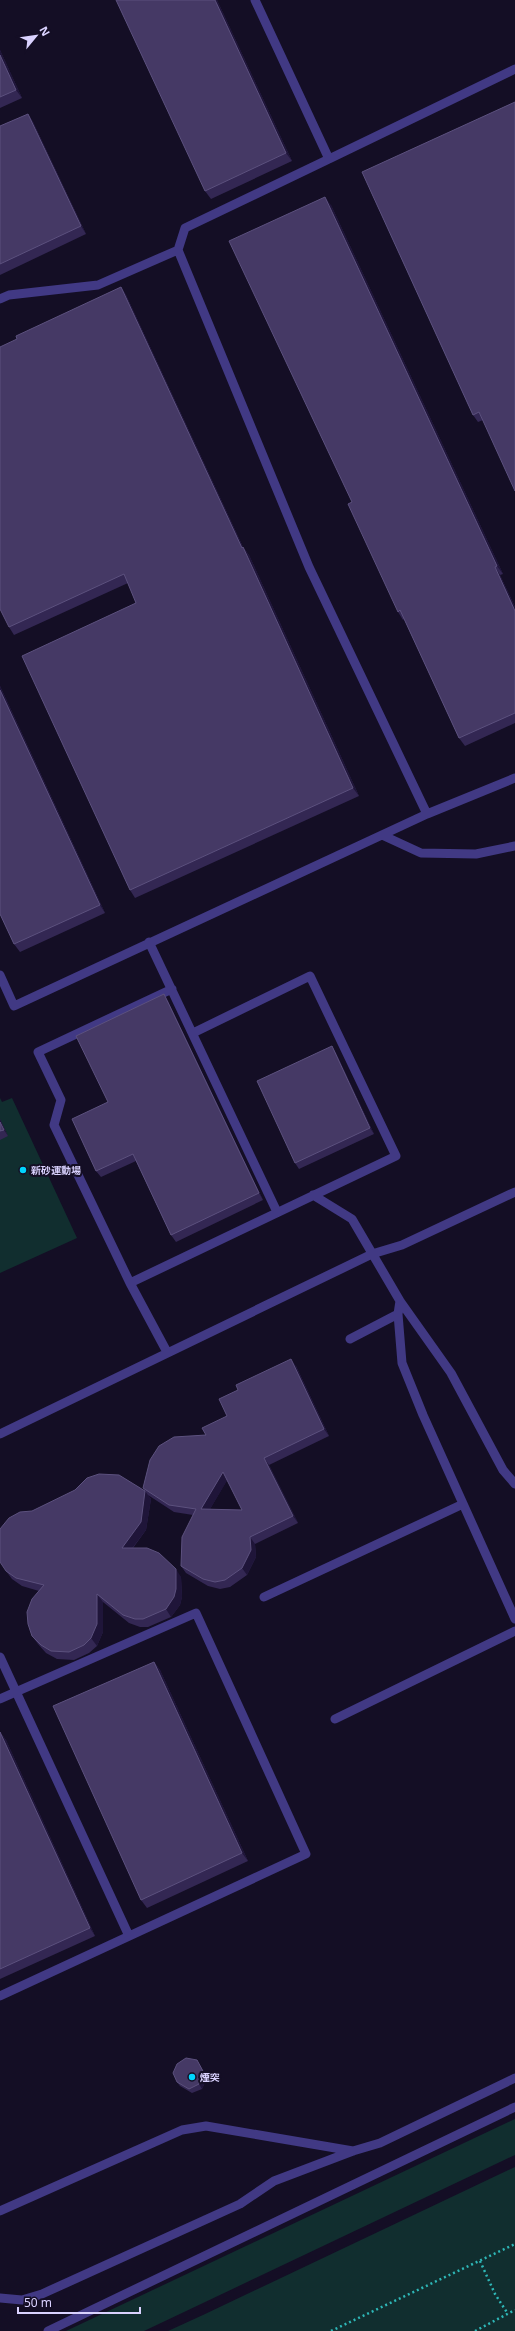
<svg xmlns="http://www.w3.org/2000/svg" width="515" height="2331" viewBox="0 0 515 2331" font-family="'Noto Sans','Noto Sans JP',sans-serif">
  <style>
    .green { fill: #112e2f }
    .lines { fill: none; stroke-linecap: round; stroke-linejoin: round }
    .path { stroke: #2eb7b7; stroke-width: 2.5; stroke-dasharray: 2 3; stroke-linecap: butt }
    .service { stroke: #413984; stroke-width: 9 }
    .wall { fill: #332753; fill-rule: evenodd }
    .shaded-wall { fill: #1f1539 }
    .building { fill: #453965; stroke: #5c517e; fill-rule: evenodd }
    .poi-dot { fill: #00d5fd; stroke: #140e25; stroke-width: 1.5 }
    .labels { text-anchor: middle; stroke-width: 4; stroke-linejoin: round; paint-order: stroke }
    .poi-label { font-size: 10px; font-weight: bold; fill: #dad2ff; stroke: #140e25; text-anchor: start }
  </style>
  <rect width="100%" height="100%" fill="#140e25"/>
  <path class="green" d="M0 1098 2 1102 12 1098 77 1238 0 1273Z
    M515 2119V2155L144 2331H66Z
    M515 2167V2331H168L203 2315Z"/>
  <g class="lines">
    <path class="path" d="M480 2261 495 2294 508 2314
      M331 2331 515 2244
      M475 2331 515 2310"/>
    <path class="service" d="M255 0 329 159 185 228 178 250 309 567 427 814
      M329 159 515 69
      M0 299 9 295 98 285 178 250
      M382 835 421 853 476 854 515 846
      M149 942 277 1212
      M0 975 14 1006 427 814 515 778
      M313 1195 352 1219 400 1301 398 1314 402 1363 423 1415 515 1619
      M130 1283 54 1125 61 1100 38 1052 172 989
      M400 1301 451 1373 503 1470 515 1484
      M350 1339 398 1314
      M167 1352 130 1283 396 1156 310 976 193 1033
      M0 1434 372 1254 402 1245 515 1192
      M264 1597 463 1504
      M0 1657 129 1936
      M0 1699 196 1613 306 1854 0 1996
      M335 1719 515 1631
      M0 2211 182 2130 206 2126 353 2151
      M0 2298 22 2300 42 2294 240 2204 274 2181 353 2151 380 2143 515 2078
      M48 2331 515 2107"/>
  </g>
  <path class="wall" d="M217 0 292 161 211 199 205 191Z
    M0 50 22 98 0 108Z
    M28 114 33 122 86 234 0 275V126Z
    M362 172 483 420 478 422 473 415Z
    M331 205 503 574 500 575 515 607V723L465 746 459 738 404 619 403 620 398 612Z
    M121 287 126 295 243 547 249 555 359 796 135 898 130 890 136 603 128 583 14 635 9 627 17 339Z
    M0 686 105 913 20 952 14 944 0 914Z
    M168 1001 263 1200 176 1242 171 1235 136 1161 101 1177 96 1171 108 1102Z
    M332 1046 336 1053 374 1134 299 1169 295 1163Z
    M0 1119 8 1136 0 1140Z
    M296 1366 329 1436 269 1465 298 1523 255 1544 256 1557 247 1575 230 1587 220 1589 208 1586 186 1573 181 1566 193 1515 174 1512 148 1495 151 1499 146 1530 133 1548 181 1577 182 1597 180 1605 171 1617 148 1627H140L129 1623 103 1602V1632L97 1646 89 1653 74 1660 57 1659 46 1653 38 1644 32 1636 39 1591 22 1586 12 1579 6 1571 32 1511 145 1491 143 1488 206 1435 227 1416ZM227 1480 242 1510 210 1509Z
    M154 1662 160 1670 248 1861 147 1908 141 1900Z
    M0 1732 6 1740 95 1936 0 1979Z
    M197 2060 207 2078 202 2089 192 2093 180 2086 177 2082Z"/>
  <path class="shaded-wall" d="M215 0H217L292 161 286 153Z
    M0 50 22 98 16 90 0 55Z
    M28 114 33 122 86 234 81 226Z
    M325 197 331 205 503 574 497 566Z
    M121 287 126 295 243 547 249 555 359 796 353 788Z
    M495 567 500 575 515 607V611Z
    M0 686 105 913 100 905 0 690Z
    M164 994 168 1001 263 1200 259 1193Z
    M332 1046 336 1053 374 1134 370 1128Z
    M0 1119 8 1136 4 1130 0 1122Z
    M291 1359 296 1366 329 1436 324 1429Z
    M264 1458 269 1465 298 1523 293 1516Z
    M223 1472 228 1479 206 1516 201 1509Z
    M145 1491 151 1499 146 1530 127 1555 122 1548Z
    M250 1537 255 1544 256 1557 247 1575 242 1568Z
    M176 1569 181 1577 182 1597 180 1605 171 1617 166 1609Z
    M97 1594 103 1602V1632L97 1646 91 1638Z
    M154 1662 160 1670 248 1861 242 1853Z
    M0 1732 6 1740 95 1936 90 1928Z
    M197 2060 207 2078 202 2089 199 2084Z"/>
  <path class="building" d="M116 0H215L286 153 205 191Z
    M0 55 16 90 0 97Z
    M515 102V491L479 412 473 415 362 172Z
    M28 114 81 226 0 264V126Z
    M325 197 497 566 495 567 515 611V713L459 738 400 610 398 612 348 504 352 502 229 241Z
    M121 287 242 548 243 547 353 788 130 890 22 656 136 603 124 574 9 627 0 609V347L17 339 16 336Z
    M0 690 100 905 14 944 0 914Z
    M164 994 259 1193 171 1235 133 1154 96 1171 72 1119 108 1102 76 1036Z
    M332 1046 370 1128 295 1163 257 1081Z
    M0 1122 4 1130 0 1131Z
    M291 1359 324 1429 264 1458 293 1516 250 1537 251 1550 242 1568 225 1580 215 1582 203 1579 181 1566 182 1537 196 1509 169 1505 143 1488 150 1460 159 1446 174 1437 206 1435 202 1428 227 1416 219 1399 238 1390 236 1385ZM223 1472 242 1510 201 1509Z
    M99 1474 119 1475 145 1491 141 1522 122 1548H147L159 1553 176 1569V1589L174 1597 166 1609 143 1619H135L123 1615 97 1594V1624L91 1638 84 1645 69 1652 51 1651 41 1645 32 1636 28 1624 27 1612 32 1599 44 1585 16 1578 6 1571 0 1562V1529L9 1518 20 1512 32 1511 75 1490 87 1478Z
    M154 1662 242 1853 141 1900 53 1706Z
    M0 1732 90 1928 0 1969Z
    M186 2058 197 2060 204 2073 199 2084 189 2089 177 2082 173 2073 177 2064Z"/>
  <g class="poi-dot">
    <circle cx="23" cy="1170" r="4"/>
    <circle cx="192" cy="2077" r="4"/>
  </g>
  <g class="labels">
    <g class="poi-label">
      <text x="31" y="1174">新砂運動場</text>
      <text x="200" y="2081">煙突</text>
    </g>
  </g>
  <g transform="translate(36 36) rotate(61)" stroke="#140e25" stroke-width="3" paint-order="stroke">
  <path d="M0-3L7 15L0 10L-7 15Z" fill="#dad2ff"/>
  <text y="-6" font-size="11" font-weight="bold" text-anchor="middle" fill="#dad2ff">N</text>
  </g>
  <path d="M18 2307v6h122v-6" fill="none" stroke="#dad2ff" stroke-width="2"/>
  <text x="24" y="2307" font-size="12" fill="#dad2ff" stroke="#140e25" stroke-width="3" paint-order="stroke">50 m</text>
</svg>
